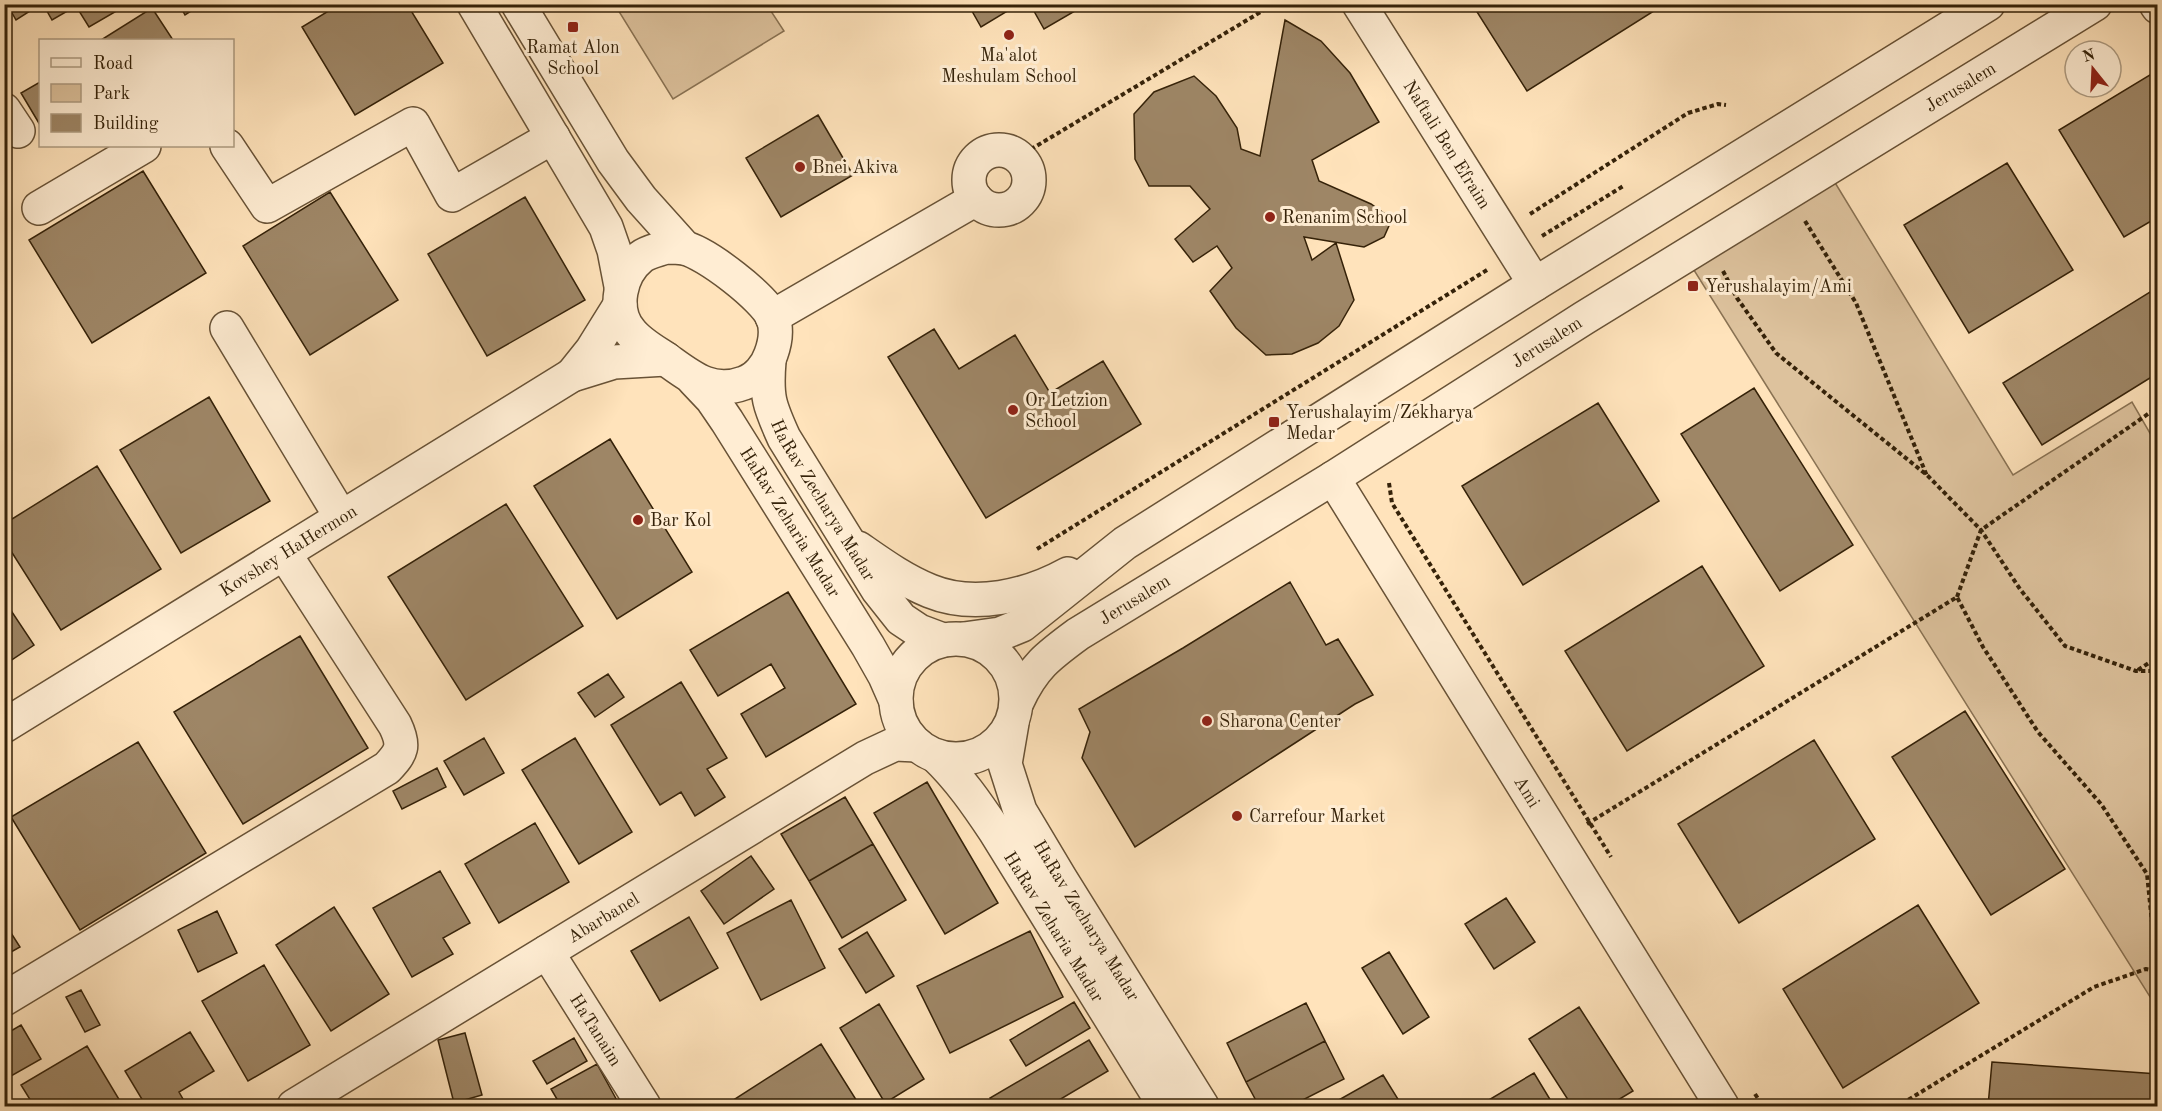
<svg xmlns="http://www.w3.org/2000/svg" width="2162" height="1111" viewBox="0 0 2162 1111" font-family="'Old Standard TT',serif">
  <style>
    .green { fill: #ddc29d; stroke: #897253; stroke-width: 1.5 }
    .building { fill: #9e8666; stroke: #352209; stroke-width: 1.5 }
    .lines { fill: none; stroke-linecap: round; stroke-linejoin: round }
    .minor-casing { stroke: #685236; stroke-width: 36 }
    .path { stroke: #352209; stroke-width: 4; stroke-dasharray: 4.5 3; stroke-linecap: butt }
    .minor { stroke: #ffedd3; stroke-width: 33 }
    .poi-dot { fill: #8f2418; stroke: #ffedd3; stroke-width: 2 }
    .labels { text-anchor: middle; stroke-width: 6; stroke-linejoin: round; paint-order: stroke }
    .poi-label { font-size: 18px; fill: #352209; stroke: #ffedd3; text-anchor: start }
    .street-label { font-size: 18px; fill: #352209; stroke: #ffedd3 }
  </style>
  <rect width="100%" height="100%" fill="#ffe3bb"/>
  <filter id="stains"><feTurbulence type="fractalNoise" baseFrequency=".00333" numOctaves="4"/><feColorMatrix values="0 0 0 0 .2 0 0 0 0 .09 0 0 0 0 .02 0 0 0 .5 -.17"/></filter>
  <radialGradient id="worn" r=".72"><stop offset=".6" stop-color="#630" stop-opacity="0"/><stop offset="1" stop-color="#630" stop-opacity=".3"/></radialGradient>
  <path class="green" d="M615 5H767L784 31 673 99Z
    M1834 181 2013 475 2132 402 2158 447 2157 1008 1692 267Z"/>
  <path class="building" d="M7 4H41L16 20Z
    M43 4H117L120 9 89 27 76 6 52 20Z
    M179 4H202L185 15Z
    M340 4H407L443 63 355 115 302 27Z
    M968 4H1019L981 27Z
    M1030 4H1087L1044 29Z
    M1472 4H1665L1527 91Z
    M152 8 173 40H101Z
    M1285 20 1321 41 1350 73 1379 122 1312 160 1319 181 1371 204 1392 219 1384 237 1364 247 1304 237 1312 260 1336 243 1354 300 1339 326 1318 343 1292 354 1266 355 1236 328 1210 291 1232 268 1217 246 1193 262 1175 239 1210 209 1190 186H1149L1135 159 1134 114 1154 92 1194 76 1216 96 1237 128 1241 149 1260 156Z
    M2158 70V217L2124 237 2059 130Z
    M40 82V125L21 93Z
    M818 115 853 175 781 217 746 158Z
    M2007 163 2073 270 1969 333 1904 225Z
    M143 171 206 273 92 343 29 240Z
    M330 192 398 300 310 355 243 246Z
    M525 197 585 300 487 356 428 254Z
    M2158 287V373L2042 445 2003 383Z
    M934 329 959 369 1015 335 1050 393 1103 361 1141 424 986 518 888 357Z
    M1754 388 1853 545 1780 591 1681 434Z
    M209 397 270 501 181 553 120 450Z
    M1598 403 1659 501 1523 585 1462 486Z
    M610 439 692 572 617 619 534 486Z
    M97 466 161 569 61 630 4 540V524Z
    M506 504 583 626 466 700 388 577Z
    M1702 566 1764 666 1627 751 1565 651Z
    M1290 582 1326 645 1338 639 1373 695 1355 704 1135 847 1082 758 1090 732 1079 709 1183 648Z
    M788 592 856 704 766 757 741 714 785 688 771 664 718 696 690 650Z
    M4 600 34 645 4 665Z
    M300 636 368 748 243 824 174 712Z
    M608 674 624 697 595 717 578 693Z
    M681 682 727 758 707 769 725 797 695 816 681 792 660 805 611 725Z
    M1965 711 2065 869 1991 915 1892 757Z
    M484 738 504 773 464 795 444 761Z
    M575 738 632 832 579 864 522 770Z
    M1814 740 1875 839 1739 923 1678 824Z
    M138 742 206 853 80 930 11 817Z
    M437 768 446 787 402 809 393 791Z
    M927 782 998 903 945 934 874 813Z
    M845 797 873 844 809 881 781 834Z
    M535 823 569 882 499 923 465 864Z
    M873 844 906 900 842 938 809 881Z
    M751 856 774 889 724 924 701 891Z
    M440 871 470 923 443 938 453 954 412 977 373 908Z
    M1506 898 1535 942 1494 969 1465 924Z
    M791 900 825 968 761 1000 727 933Z
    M1918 905 1979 1003 1843 1088 1783 989Z
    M334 907 389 994 331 1031 276 945Z
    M217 911 237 953 198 972 178 930Z
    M689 917 718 968 660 1001 631 951Z
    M4 922 20 947 4 956Z
    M1030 931 1063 997 950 1053 917 986Z
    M867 932 894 976 866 993 839 949Z
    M1389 952 1429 1017 1403 1034 1362 968Z
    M264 965 310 1045 248 1081 202 1001Z
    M81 990 100 1025 85 1032 66 997Z
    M1074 1002 1090 1028 1026 1066 1010 1040Z
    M1306 1003 1325 1041 1246 1082 1227 1043Z
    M879 1004 924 1079 885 1103 840 1028Z
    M1579 1007 1633 1091 1608 1106H1572L1529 1039Z
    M21 1025 41 1059 4 1080V1035Z
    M190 1032 214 1071 179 1092 187 1106H146L125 1071Z
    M465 1033 482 1095 454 1103 438 1040Z
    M574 1038 587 1061 547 1084 533 1061Z
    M1089 1040 1108 1071 1049 1106H995L990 1098Z
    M1325 1041 1344 1079 1291 1106H1259L1246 1082Z
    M821 1044 860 1106H724Z
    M87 1046 123 1106H34L21 1085Z
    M1992 1062 2158 1074V1106H1988Z
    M597 1064 620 1106H561L551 1089Z
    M1534 1073 1554 1106H1490L1487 1101Z
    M1383 1075 1401 1104 1395 1106H1328Z"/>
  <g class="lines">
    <g class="minor-casing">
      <g id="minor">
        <path d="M474 4 606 227 614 250 621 286"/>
        <path d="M518 4 613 161 641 199 685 248"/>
        <path id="s1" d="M1359 4 1535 284"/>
        <path d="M2156 4 2158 7"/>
        <path d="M4 110 18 131"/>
        <path d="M227 146 267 206 413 124 452 195 553 137"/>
        <circle cx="999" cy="180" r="30"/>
        <path d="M39 208 144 146"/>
        <path d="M666 247C672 247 679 247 684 248 705 252 765 298 773 318 777 329 775 343 771 354 767 366 757 379 744 383 712 395 691 377 666 359 654 351 639 343 630 331 612 309 620 274 641 257 647 252 658 250 666 247Z"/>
        <path d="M772 317 976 199"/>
        <path d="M227 328 341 517"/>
        <path id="s2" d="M769 361C766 397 769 405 784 438L878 590 901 619 919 631 943 640"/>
        <path d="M572 375 592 350 620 305"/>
        <path id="s3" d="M694 380 712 399 727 421 868 646 885 676 896 701"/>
        <path id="s4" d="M1333 478 1722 1106"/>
        <path d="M858 548C881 564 903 580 930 591 974 609 1028 596 1068 574"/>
        <circle cx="956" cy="699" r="60"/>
        <path d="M964 639 1000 634 1022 625 1125 543 1535 284 1988 4"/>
        <path id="s5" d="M1017 702C1033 667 1048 656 1078 634L1333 478 1584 318 2095 4"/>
        <path id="s6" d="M1012 723 1005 764 1020 811 1060 878 1202 1106"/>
        <path id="s7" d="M4 726 572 375 614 362 666 359"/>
        <path id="s8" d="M936 756C959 778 977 804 995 831L1165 1106"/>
        <path id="s9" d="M547 952 644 1106"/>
        <path d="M4 999 387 768C402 752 405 746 395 725L284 553"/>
        <path id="s10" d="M294 1106 865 758 895 744 917 745"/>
      </g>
    </g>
    <path class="path" d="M1018 157 1274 4
      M1530 214 1688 113 1718 104 1726 105
      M1805 221 1856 303 1927 476
      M1542 236 1625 185
      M1723 271 1737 298 1776 353 1928 476 1981 530 2020 589 2065 646 2136 671H2158
      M1389 483 1392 503 1611 857
      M1037 549 1487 270
      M1957 597 1981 530 2158 407
      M2138 670 2158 657
      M1587 824 1957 597 1983 647 2038 732 2101 804 2147 874 2157 971 2146 969 2094 987 1898 1106
      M1755 1094 1763 1106"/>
    <use href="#minor" class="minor"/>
  </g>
  <g class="poi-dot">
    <rect x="567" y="21" width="12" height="12" rx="3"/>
    <circle cx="1009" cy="35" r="6"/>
    <circle cx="800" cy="167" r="6"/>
    <circle cx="1270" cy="217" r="6"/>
    <rect x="1687" y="280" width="12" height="12" rx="3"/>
    <circle cx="1013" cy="410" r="6"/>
    <rect x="1268" y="416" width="12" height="12" rx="3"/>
    <circle cx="638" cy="520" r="6"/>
    <circle cx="1207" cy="721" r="6"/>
    <circle cx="1237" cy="816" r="6"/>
  </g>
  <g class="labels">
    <g class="poi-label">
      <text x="573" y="53" text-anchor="middle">Ramat Alon<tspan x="573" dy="21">School</tspan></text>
      <text x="1009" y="61" text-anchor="middle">Ma'alot<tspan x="1009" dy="21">Meshulam School</tspan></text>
      <text x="812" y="173">Bnei Akiva</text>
      <text x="1282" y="223">Renanim School</text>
      <text x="1705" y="292">Yerushalayim/Ami</text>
      <text x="1025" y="406">Or Letzion<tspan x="1025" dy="21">School</tspan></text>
      <text x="1286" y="418">Yerushalayim/Zekharya<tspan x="1286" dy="21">Medar</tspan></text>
      <text x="650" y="526">Bar Kol</text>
      <text x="1219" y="727">Sharona Center</text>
      <text x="1249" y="822">Carrefour Market</text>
    </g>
    <g class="street-label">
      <text dy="6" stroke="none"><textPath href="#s5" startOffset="1131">Jerusalem</textPath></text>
      <text dy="6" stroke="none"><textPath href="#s1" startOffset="166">Naftali Ben Efraim</textPath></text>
      <text dy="6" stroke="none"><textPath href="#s5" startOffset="645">Jerusalem</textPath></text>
      <text dy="6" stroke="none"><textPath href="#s2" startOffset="153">HaRav Zecharya Madar</textPath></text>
      <text dy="6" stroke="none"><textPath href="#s3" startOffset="172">HaRav Zeharia Madar</textPath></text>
      <text dy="6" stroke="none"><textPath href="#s7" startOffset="334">Kovshey HaHermon</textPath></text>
      <text dy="6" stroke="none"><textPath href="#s5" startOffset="159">Jerusalem</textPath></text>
      <text dy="6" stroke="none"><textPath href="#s4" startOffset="369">Ami</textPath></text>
      <text dy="6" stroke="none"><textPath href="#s10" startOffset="362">Abarbanel</textPath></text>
      <text dy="6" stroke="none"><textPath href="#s6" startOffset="219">HaRav Zecharya Madar</textPath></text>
      <text dy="6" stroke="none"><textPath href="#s8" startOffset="208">HaRav Zeharia Madar</textPath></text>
      <text dy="6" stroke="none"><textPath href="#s9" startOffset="92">HaTanaim</textPath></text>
    </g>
  </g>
  <rect width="2162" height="1111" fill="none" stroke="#ffe3bb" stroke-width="24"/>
  <rect x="6" y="6" width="2150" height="1099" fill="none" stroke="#352209" stroke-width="3"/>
  <rect x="12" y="12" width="2138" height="1087" fill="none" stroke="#352209" stroke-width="1.5"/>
  <rect x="39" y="39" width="195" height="108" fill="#ffedd3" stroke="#ae9c82" stroke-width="1.5"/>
  <rect x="51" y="58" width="30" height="9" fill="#ffedd3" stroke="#ae9c82" stroke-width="1.5"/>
  <text x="93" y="69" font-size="18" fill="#352209">Road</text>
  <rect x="51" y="84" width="30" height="18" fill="#ddc29d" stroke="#ae9c82" stroke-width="1.5"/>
  <text x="93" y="99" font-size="18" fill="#352209">Park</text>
  <rect x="51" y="114" width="30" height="18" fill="#9e8666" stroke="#ae9c82" stroke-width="1.5"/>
  <text x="93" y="129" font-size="18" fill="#352209">Building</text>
  <g transform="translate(2093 69) rotate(342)"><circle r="28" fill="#ffedd3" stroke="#ae9c82" stroke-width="1.5"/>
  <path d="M0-4.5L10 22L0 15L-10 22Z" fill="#8f2418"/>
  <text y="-9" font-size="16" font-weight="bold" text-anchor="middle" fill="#352209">N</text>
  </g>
  <rect width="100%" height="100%" filter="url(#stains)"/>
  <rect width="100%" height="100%" fill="url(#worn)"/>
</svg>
